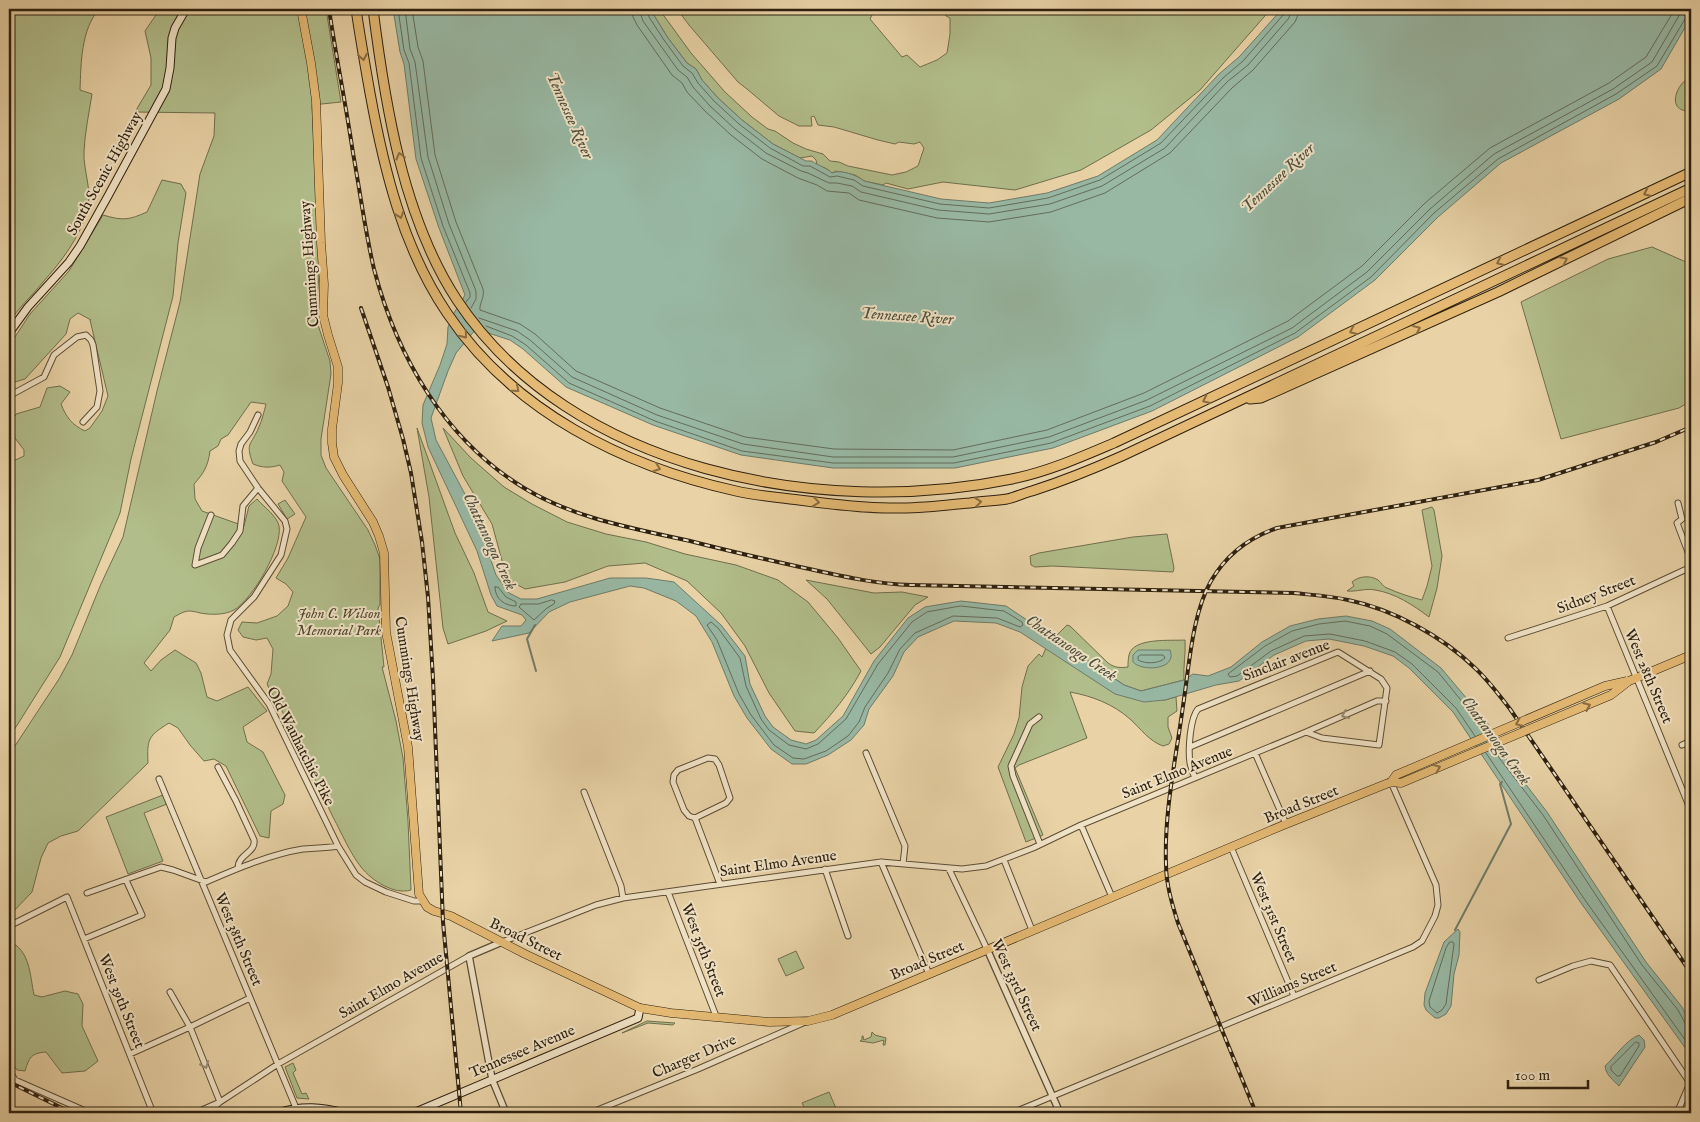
<svg xmlns="http://www.w3.org/2000/svg" width="1700" height="1122" viewBox="0 0 1700 1122" font-family="'IM FELL English',serif">
  <style>
    .green { fill: #b1bd8a; stroke: #706e4c }
    .water { fill: #98b8a4; stroke: #6e7b68 }
    .lines { fill: none; stroke-linecap: round; stroke-linejoin: round }
    .shore { stroke: #636c5a; stroke-width: 1 }
    .stream { stroke: #6e7b68; stroke-width: 2 }
    .minor-casing { stroke: #5c4c35; stroke-width: 7 }
    .tertiary-casing { stroke: #5c4c35; stroke-width: 8 }
    .secondary-casing { stroke: #2e200f; stroke-width: 9 }
    .primary-casing { stroke: #2e200f; stroke-width: 9 }
    .motorway-casing { stroke: #2e200f; stroke-width: 11 }
    .minor { stroke: #f0e2c5; stroke-width: 5 }
    .tertiary { stroke: #f0e2c5; stroke-width: 5.5 }
    .secondary { stroke: #f0e2c5; stroke-width: 7 }
    .primary { stroke: #e4b973; stroke-width: 8 }
    .motorway { stroke: #e4b973; stroke-width: 9 }
    .rail-casing { stroke: #2e200f; stroke-width: 4 }
    .rail { stroke: #f0e2c5; stroke-width: 2; stroke-dasharray: 5.5; stroke-linecap: butt }
    .primary-bridge-casing { stroke: #2e200f; stroke-width: 9; stroke-linecap: butt }
    .primary-bridge { stroke: #e4b973; stroke-width: 8 }
    .oneway { stroke: #896c41 }
    .oneway2 { stroke: #998b73 }
    .labels { text-anchor: middle; stroke-width: 4; stroke-linejoin: round; paint-order: stroke }
    .street-label { font-size: 15px; fill: #2e200f; stroke: #f0e2c5 }
    .park-label { font-size: 15px; font-style: italic; fill: #4f472e; stroke: #f0e2c5 }
    .water-label { font-size: 16px; font-style: italic; fill: #4e4e3c; stroke: #f0e2c5 }
  </style>
  <rect width="100%" height="100%" fill="#e8d2a6"/>
  <filter id="stains"><feTurbulence type="fractalNoise" baseFrequency=".004" numOctaves="4"/><feColorMatrix values="0 0 0 0 .2 0 0 0 0 .09 0 0 0 0 .02 0 0 0 .5 -.17"/></filter>
  <radialGradient id="worn" r=".72"><stop offset=".6" stop-color="#630" stop-opacity="0"/><stop offset="1" stop-color="#630" stop-opacity=".3"/></radialGradient>
  <path class="green" d="M9 9H99C81 30 81 63 80 90L92 94C89 113 85 132 84 151 83 171 93 191 87 211 80 237 61 262 43 282 32 296 18 308 9 323Z
    M160 9H326L341 102 312 105 320 263 316 312 318 325 330 361 331 374 321 439V455L326 468 368 530 375 545 380 559V605L378 608 384 667H382L396 721 403 758 408 821 411 890C394 895 372 881 361 867 350 853 342 834 333 817 317 784 301 751 285 717 280 705 272 696 267 684L271 674 273 649 267 638 256 640 243 637 238 630 242 622 257 623 277 616 288 606 293 592 286 584 276 578 288 558 306 517 282 481 284 472 280 465C270 468 263 468 253 464 245 442 251 446 259 427 262 420 264 412 266 404L251 402 228 435 221 439 218 446 210 451C208 466 204 473 194 484L195 499 202 511 244 526 249 506 257 499C264 507 277 516 279 526 283 547 252 600 234 610 225 615 211 615 200 613 197 612 192 611 189 611 184 611 178 615 174 617L170 630 144 663 151 671 161 660 175 650 196 663 201 673 207 697 217 701 248 687 267 711 243 727 247 742 263 752 285 795 283 804 271 811 269 838 260 836 226 766 214 759 204 761 190 745 178 728 169 723C148 736 147 739 148 763L78 831 61 836 48 843 41 858 32 892 9 916V755L59 679 72 655 101 584 123 537 157 391 180 302 200 174 214 136 215 113 135 112 151 85V58L145 31Z
    M650 9H659L691 53 725 92 752 117 768 129 775 131 793 143 806 149 823 154 830 161 839 162 848 166 892 175 906 172 918 166 924 148 920 142 914 144 899 142 895 144 878 140 834 127 818 125 814 116 811 117 812 126H799L779 116 747 89 738 82 689 25 677 9H867L872 15 870 19 902 57 907 55 920 67 937 60 947 53 950 34V18L946 16 942 9H1271L1200 90 1151 130 1081 170 1015 190 943 182 908 189 886 183 883 185 864 181 855 175 836 171 832 173 827 169 817 165 816 160 812 156 800 158 773 144 742 120 718 98 702 80 696 69 687 63 668 38Z
    M1691 77V109L1688 111C1665 110 1678 81 1691 77Z
    M162 180 181 184 186 193 178 243 173 296 131 459 120 513 60 657 9 738V463L24 456V450L15 438 10 426 16 414 40 407 47 388 60 386 70 392 61 404C66 417 72 425 85 431L90 428 102 411 108 396 90 320H91L78 313 70 319 66 334 25 379 15 382 9 371V346L30 314 69 271 103 215C123 221 129 220 147 212Z
    M1652 247 1686 262 1691 281V401L1679 408 1561 439 1521 302 1608 259Z
    M417 428 455 533 474 573 488 612 507 621 486 631 448 644 443 628 429 497Z
    M443 428 471 458 504 487 532 504 567 522 606 534 646 542 685 554 736 565 778 580 808 602 838 638 861 671C848 695 833 713 814 733L795 731 769 693 745 646 721 613 687 581 645 563 608 566 565 582 525 589 507 579 492 524 463 476Z
    M285 500 295 514 287 519 278 504Z
    M1432 507 1434 510 1442 556 1437 588 1429 617C1413 605 1395 593 1375 590 1366 588 1356 592 1347 591L1354 586 1352 582C1359 576 1370 575 1378 580 1382 583 1383 587 1387 588 1398 593 1410 597 1422 600L1427 586 1432 566 1422 510Z
    M1167 534 1174 568 1173 572 1052 566 1035 567 1031 565 1030 556 1039 553 1133 537Z
    M806 580 874 593 902 592 928 597 915 605 880 647 871 654 827 599Z
    M1067 625 1070 626 1108 663C1115 668 1120 668 1128 667 1128 664 1128 659 1129 655 1133 637 1172 641 1185 640 1186 653 1183 666 1184 680L1141 691 1124 685 1054 638Z
    M1046 648 1116 694 1165 700 1176 697 1177 711 1168 717V727L1172 738 1169 744 1163 746C1149 741 1141 729 1130 719 1113 704 1092 696 1070 692L1087 738 1019 765 1015 768 1043 835 1026 842 998 767 1014 734 1019 718 1022 687 1028 666 1039 654 1042 657Z
    M163 795 167 804 144 813 163 861 128 874 106 817Z
    M9 941C30 950 30 975 34 995L42 997 65 991 78 994 83 1004 82 1026 98 1061 85 1071 62 1073 46 1052C31 1053 29 1058 25 1071L17 1070 9 1058Z
    M796 951 804 968 786 976 778 959Z
    M647 1021 675 1023 673 1025 648 1023 622 1033Z
    M872 1032 875 1035 886 1038 885 1045H883L884 1040 873 1043 860 1041 862 1040V1036H863L864 1040 871 1037Z
    M293 1063 296 1070 293 1073 302 1094 306 1093 309 1099 297 1098 285 1067Z
    M829 1092 838 1113H807L802 1103Z"/>
  <path class="water" d="M393 9H650L668 38 687 63 696 69 702 80 718 98 742 120 773 144 806 161H812C818 166 826 167 832 173 840 169 857 175 864 181L941 199 989 203 1047 193 1098 176 1157 140 1219 74 1239 57 1282 9H1691V17L1661 69 1619 99 1501 163 1438 217 1375 280 1298 337 1152 411 1053 448 955 468H833L741 455 653 425 566 387 523 349 510 340 476 329 456 353 448 371 431 418 436 440 474 511 496 575 509 593 521 599H537L610 578H646L674 582 721 625 745 656 750 684 765 716 773 727 791 740 806 744 816 740 843 716 874 661 908 618 925 607 961 601 1006 606 1124 685 1141 691 1184 680 1193 674 1208 676 1231 667 1262 642 1290 626 1318 619 1346 616 1372 621 1390 629 1441 668 1489 725 1504 756 1547 812 1646 962 1682 1007 1691 1024V1056L1581 903 1453 712 1409 668 1393 656 1364 646 1329 639 1306 641 1274 655 1239 681 1216 685 1165 700 1144 702 1115 694 1020 632 996 623 954 621 918 637 904 652 893 676 869 709 864 725 851 740 828 755 806 764H792L771 749 747 718 734 696 712 642 696 616 676 601 644 588 630 586 570 602 549 612 529 633 492 641 502 626H521L526 620 522 615 497 606 491 595 477 551 428 447 422 423 423 405 440 365 447 344 448 327 454 313 465 295 439 228 416 159 404 64 400 52Z
    M1138 650H1170C1178 670 1142 672 1133 662V655Z
    M1458 929 1460 932 1459 955 1454 974 1451 1006 1446 1014 1439 1018H1435L1426 1010 1424 1005 1425 993 1444 942Z
    M1639 1035 1644 1040 1645 1047 1619 1086C1613 1080 1606 1075 1605 1066 1615 1057 1626 1040 1639 1035Z"/>
  <g class="lines">
    <path class="shore" d="M398 9 404 50 409 63 421 158 443 226 470 293V297L466 302
      M405 9 410 49 415 62 428 157 449 224 476 291V299L471 308
      M412 9 418 47 423 61 435 155 456 222 483 289C485 297 479 304 480 310L520 324 535 334 576 371 660 408 745 437 834 449 953 450 1047 430 1144 393 1288 321 1362 266 1425 203 1490 148 1609 83 1646 57 1675 9
      M632 9 633 17 637 25 672 75 682 83 687 92 705 111 731 135 762 159 798 178 817 185 827 191 849 193 859 200 937 218 989 222 1051 212 1105 193 1170 153 1232 88 1253 70 1295 22 1298 15 1299 9
      M639 9 643 21 678 70 687 77 693 87 710 106 735 129 766 153 801 171 808 173 829 183H837L852 186 861 192 938 210 989 214 1050 204 1102 186 1165 148 1227 82 1248 65 1289 18 1291 9
      M646 9 649 17 664 40 683 66 692 73 698 83 714 101 739 124 770 148 803 166H810L830 177 837 176 854 180 863 186 940 204 989 208 1048 198 1100 180 1161 143 1223 78 1243 61 1284 14 1285 9
      M479 318 517 331 530 340 572 377 657 415 743 444 833 457H953L1049 437 1147 400 1292 328 1367 272 1430 209 1494 154 1613 89 1652 62 1680 14 1685 11 1691 10
      M486 326 512 336 526 345 569 383 655 421 742 451 833 463H954L1051 443 1150 406 1295 333 1371 277 1434 213 1498 159 1616 94 1657 66 1685 19 1691 16
      M495 587H498L506 597 516 602V606C505 606 495 599 495 587Z
      M552 600 555 601 554 604 547 608 534 620 519 607 521 604H538Z
      M961 606 1004 611 1022 622 1023 625 1020 627 997 618 953 616 915 633 900 649 888 673 865 707 859 722 848 736 826 751 804 759 793 758 774 745 751 715 739 694 717 640 707 625 711 622 718 628 740 658 746 686 761 719 769 730 789 745 806 749 818 744 846 719 878 664 912 622 927 612Z
      M1141 655H1163L1165 658C1159 664 1145 664 1138 660V657Z
      M1475 736 1456 708 1412 664 1395 652 1365 641 1330 634 1304 636 1271 651 1237 676 1230 677 1228 674 1265 646 1292 631 1319 624 1345 621 1370 626 1387 634 1438 672 1486 731
      M1495 749 1500 759 1543 815 1642 965 1678 1010 1685 1023 1691 1025
      M1486 753 1585 900 1691 1048
      M1450 942H1453L1454 944 1446 1004 1442 1010 1437 1013 1430 1007 1429 1001 1446 948Z
      M1636 1042 1639 1043V1046L1620 1076H1617L1611 1070V1067Z"/>
    <path class="stream" d="M535 625 527 639 536 671
      M1455 930 1511 824 1500 784 1502 782"/>
    <g class="minor-casing">
      <path id="minor" d="M9 396 44 377 54 355 77 337 86 335 91 340 93 345 100 391 97 407 83 422
        M258 415 250 432 241 444 239 451 240 461 258 488 285 521 287 529 281 555 254 597 231 620 227 635 230 650 269 704 338 846 356 875 365 882 386 892 414 901H422
        M1678 503 1682 519 1677 523 1691 560
        M211 515 198 548 195 565 222 555 232 543 240 531 243 506 258 488
        M1607 606 1691 811
        M1508 638 1607 606 1691 567
        M1039 717 1030 724 1011 766 1013 776 1040 844
        M1306 732 1377 701H1386
        M1682 745 1691 741
        M1190 747 1370 671
        M866 753 905 846 903 864
        M1255 753 1286 824
        M218 767 236 801 254 840C256 853 238 854 238 868
        M159 779 296 1108
        M584 792 621 886 623 898
        M695 818 726 803 730 798 719 765 715 759 708 758 678 770 674 775 673 782 684 810 689 816 695 818 720 884
        M1081 825 1112 897
        M1231 847 1294 996
        M1004 860 1032 930
        M881 862 929 974
        M825 869 848 936
        M949 869 987 949
        M668 892 716 1016
        M87 893 161 867 173 870 206 882C236 869 271 854 303 849 315 848 327 848 338 846
        M9 926 67 897 153 1113
        M84 939 142 915 126 880
        M502 942 596 905 623 898 881 862 962 869 986 866 1033 848 1081 825 1306 732 1322 738 1379 745 1387 688 1381 679 1338 652 1198 709C1190 718 1188 750 1190 763 1191 768 1193 773 1195 778
        M1539 980 1573 966 1591 961 1610 965 1690 1083 1677 1113
        M170 992 190 1027 220 1102 195 1113
        M130 1054 190 1027 250 998
        M9 1070 15 1080
        M9 1082 15 1080 90 1113
        M9 1102 13 1113
        M208 1113 220 1102 278 1064 469 956
        M590 1113 698 1069 803 1023
        M1012 1113 1413 947 1422 941 1435 916 1438 905 1436 885 1391 782"/>
    </g>
    <g class="tertiary-casing">
      <path id="tertiary" d="M502 942 469 956 492 1079 506 1113
        M987 949 1060 1113"/>
    </g>
    <g class="secondary-casing">
      <path id="secondary" d="M9 333 28 307 69 262 80 246 108 196 166 89 170 68 172 38 175 28 186 9
        M277 1113C303 1105 321 1107 346 1113
        M407 1113 418 1111 638 1018 640 1008"/>
    </g>
    <g class="primary-casing">
      <path id="primary" d="M301 9 311 63 316 101 321 243 324 284 323 315 328 335 338 367V383L332 429V443L334 457 343 475 373 522 379 536 384 553 386 632 408 747 419 894 427 907 434 911 451 916 525 954 640 1008 671 1013 769 1022 808 1021 832 1015 1286 824 1391 782
        M1629 681 1691 655"/>
    </g>
    <g class="motorway-casing">
      <path id="motorway" d="M356 9C360 37 365 65 370 93 384 170 403 248 447 313 513 411 623 466 736 491 757 496 778 497 799 500 829 504 860 508 890 508 916 509 944 505 970 503 982 501 995 501 1007 499 1016 497 1024 493 1032 491 1063 481 1093 469 1122 456L1691 188
        M373 9C385 104 403 218 457 300 571 472 821 518 1012 479 1047 472 1081 457 1114 443L1691 172
        M1250 399 1261 398 1498 292 1691 198"/>
    </g>
    <use href="#minor" class="minor"/>
    <use href="#tertiary" class="tertiary"/>
    <use href="#secondary" class="secondary"/>
    <use href="#primary" class="primary"/>
    <use href="#motorway" class="motorway"/>
    <g class="rail-casing">
      <path id="rail" d="M329 9C336 57 346 105 353 153 360 191 365 231 374 269 397 357 445 440 524 488 575 519 637 529 694 542 729 551 764 559 800 567 837 575 873 584 911 585L1294 593C1312 595 1330 596 1348 600 1392 609 1442 636 1475 668 1488 680 1499 695 1510 709L1691 973
        M361 308 388 387 403 439 411 473 422 542 428 597 433 679 443 922 461 1113
        M9 1082 72 1113
        M1256 1113 1178 923C1172 904 1166 884 1166 864 1164 812 1176 758 1183 706 1189 668 1192 614 1211 581 1226 555 1248 538 1277 528L1538 480 1656 442 1691 427"/>
    </g>
    <use href="#rail" class="rail"/>
    <g class="primary-bridge-casing">
      <path id="primary-bridge" d="M1391 782 1401 783 1611 695 1629 681
        M1391 782 1396 775 1605 686 1627 681"/>
    </g>
    <use href="#primary-bridge" class="primary-bridge"/>
  </g>
  <defs><path id="oneway-chevron" d="M-2-3.5L2.5 0L-2 3.5" fill="none" stroke-width="1.6" stroke-linecap="round" stroke-linejoin="round" transform="scale(1.25)"/></defs>
  <g class="oneway">
    <use href="#oneway-chevron" transform="translate(363 57) rotate(80)"/>
    <use href="#oneway-chevron" transform="translate(400 156) rotate(-105)"/>
    <use href="#oneway-chevron" transform="translate(1647 193) rotate(155)"/>
    <use href="#oneway-chevron" transform="translate(400 215) rotate(71)"/>
    <use href="#oneway-chevron" transform="translate(1564 260) rotate(-26)"/>
    <use href="#oneway-chevron" transform="translate(1500 262) rotate(155)"/>
    <use href="#oneway-chevron" transform="translate(1417 329) rotate(-24)"/>
    <use href="#oneway-chevron" transform="translate(1353 331) rotate(155)"/>
    <use href="#oneway-chevron" transform="translate(464 335) rotate(51)"/>
    <use href="#oneway-chevron" transform="translate(516 389) rotate(40)"/>
    <use href="#oneway-chevron" transform="translate(1206 400) rotate(155)"/>
    <use href="#oneway-chevron" transform="translate(657 468) rotate(20)"/>
    <use href="#oneway-chevron" transform="translate(816 502) rotate(7)"/>
    <use href="#oneway-chevron" transform="translate(978 502) rotate(-6)"/>
    <use href="#oneway-chevron" transform="translate(1587 706) rotate(-24)"/>
    <use href="#oneway-chevron" transform="translate(1519 723) rotate(157)"/>
    <use href="#oneway-chevron" transform="translate(1437 768) rotate(-22)"/>
  </g>
  <g class="oneway2">
    <use href="#oneway-chevron" transform="translate(1345 715) rotate(157)"/>
    <use href="#oneway-chevron" transform="translate(205 1065) rotate(68)"/>
  </g>
  <g class="labels">
    <g class="street-label">
      <text transform="translate(104 173) rotate(-61)" y="5">South Scenic Highway</text>
      <text transform="translate(309 264) rotate(-94)" y="5">Cummings Highway</text>
      <text transform="translate(1596 594) rotate(-21)" y="5">Sidney Street</text>
      <text transform="translate(1286 660) rotate(-21)" y="5">Sinclair avenue</text>
      <text transform="translate(1649 676) rotate(67)" y="5">West 28th Street</text>
      <text transform="translate(410 679) rotate(81)" y="5">Cummings Highway</text>
      <text transform="translate(301 746) rotate(63)" y="5">Old Wauhatchie Pike</text>
      <text transform="translate(1177 772) rotate(-22)" y="5">Saint Elmo Avenue</text>
      <text transform="translate(1301 804) rotate(-22)" y="5">Broad Street</text>
      <text transform="translate(778 863) rotate(-8)" y="5">Saint Elmo Avenue</text>
      <text transform="translate(1274 917) rotate(67)" y="5">West 31st Street</text>
      <text transform="translate(239 939) rotate(67)" y="5">West 38th Street</text>
      <text transform="translate(526 939) rotate(26)" y="5">Broad Street</text>
      <text transform="translate(704 950) rotate(69)" y="5">West 35th Street</text>
      <text transform="translate(927 960) rotate(-23)" y="5">Broad Street</text>
      <text transform="translate(1292 984) rotate(-23)" y="5">Williams Street</text>
      <text transform="translate(391 985) rotate(-30)" y="5">Saint Elmo Avenue</text>
      <text transform="translate(1017 985) rotate(65)" y="5">West 33rd Street</text>
      <text transform="translate(122 1001) rotate(68)" y="5">West 39th Street</text>
      <text transform="translate(522 1051) rotate(-23)" y="5">Tennessee Avenue</text>
      <text transform="translate(694 1056) rotate(-23)" y="5">Charger Drive</text>
    </g>
    <g class="park-label">
      <text x="339" y="618">John C. Wilson<tspan x="339" dy="17">Memorial Park</tspan></text>
    </g>
    <g class="water-label">
      <text transform="translate(571 115) rotate(66)" y="6">Tennessee River</text>
      <text transform="translate(1277 177) rotate(-43)" y="6">Tennessee River</text>
      <text transform="translate(907 315) rotate(4)" y="6">Tennessee River</text>
      <text transform="translate(491 541) rotate(65)" y="6">Chattanooga Creek</text>
      <text transform="translate(1072 647) rotate(34)" y="6">Chattanooga Creek</text>
      <text transform="translate(1497 740) rotate(54)" y="6">Chattanooga Creek</text>
    </g>
  </g>
  <rect width="1700" height="1122" fill="none" stroke="#e8d2a6" stroke-width="30"/>
  <rect x="10" y="10" width="1680" height="1102" fill="none" stroke="#2e200f" stroke-width="2.5"/>
  <rect x="15" y="15" width="1670" height="1092" fill="none" stroke="#2e200f"/>
  <path d="M1508 1080v8h80v-8" fill="none" stroke="#2e200f" stroke-width="2.5"/>
  <text x="1515" y="1080" font-size="15" fill="#2e200f" stroke="#f0e2c5" stroke-width="4" paint-order="stroke">100 m</text>
  <rect width="100%" height="100%" filter="url(#stains)"/>
  <rect width="100%" height="100%" fill="url(#worn)"/>
</svg>
